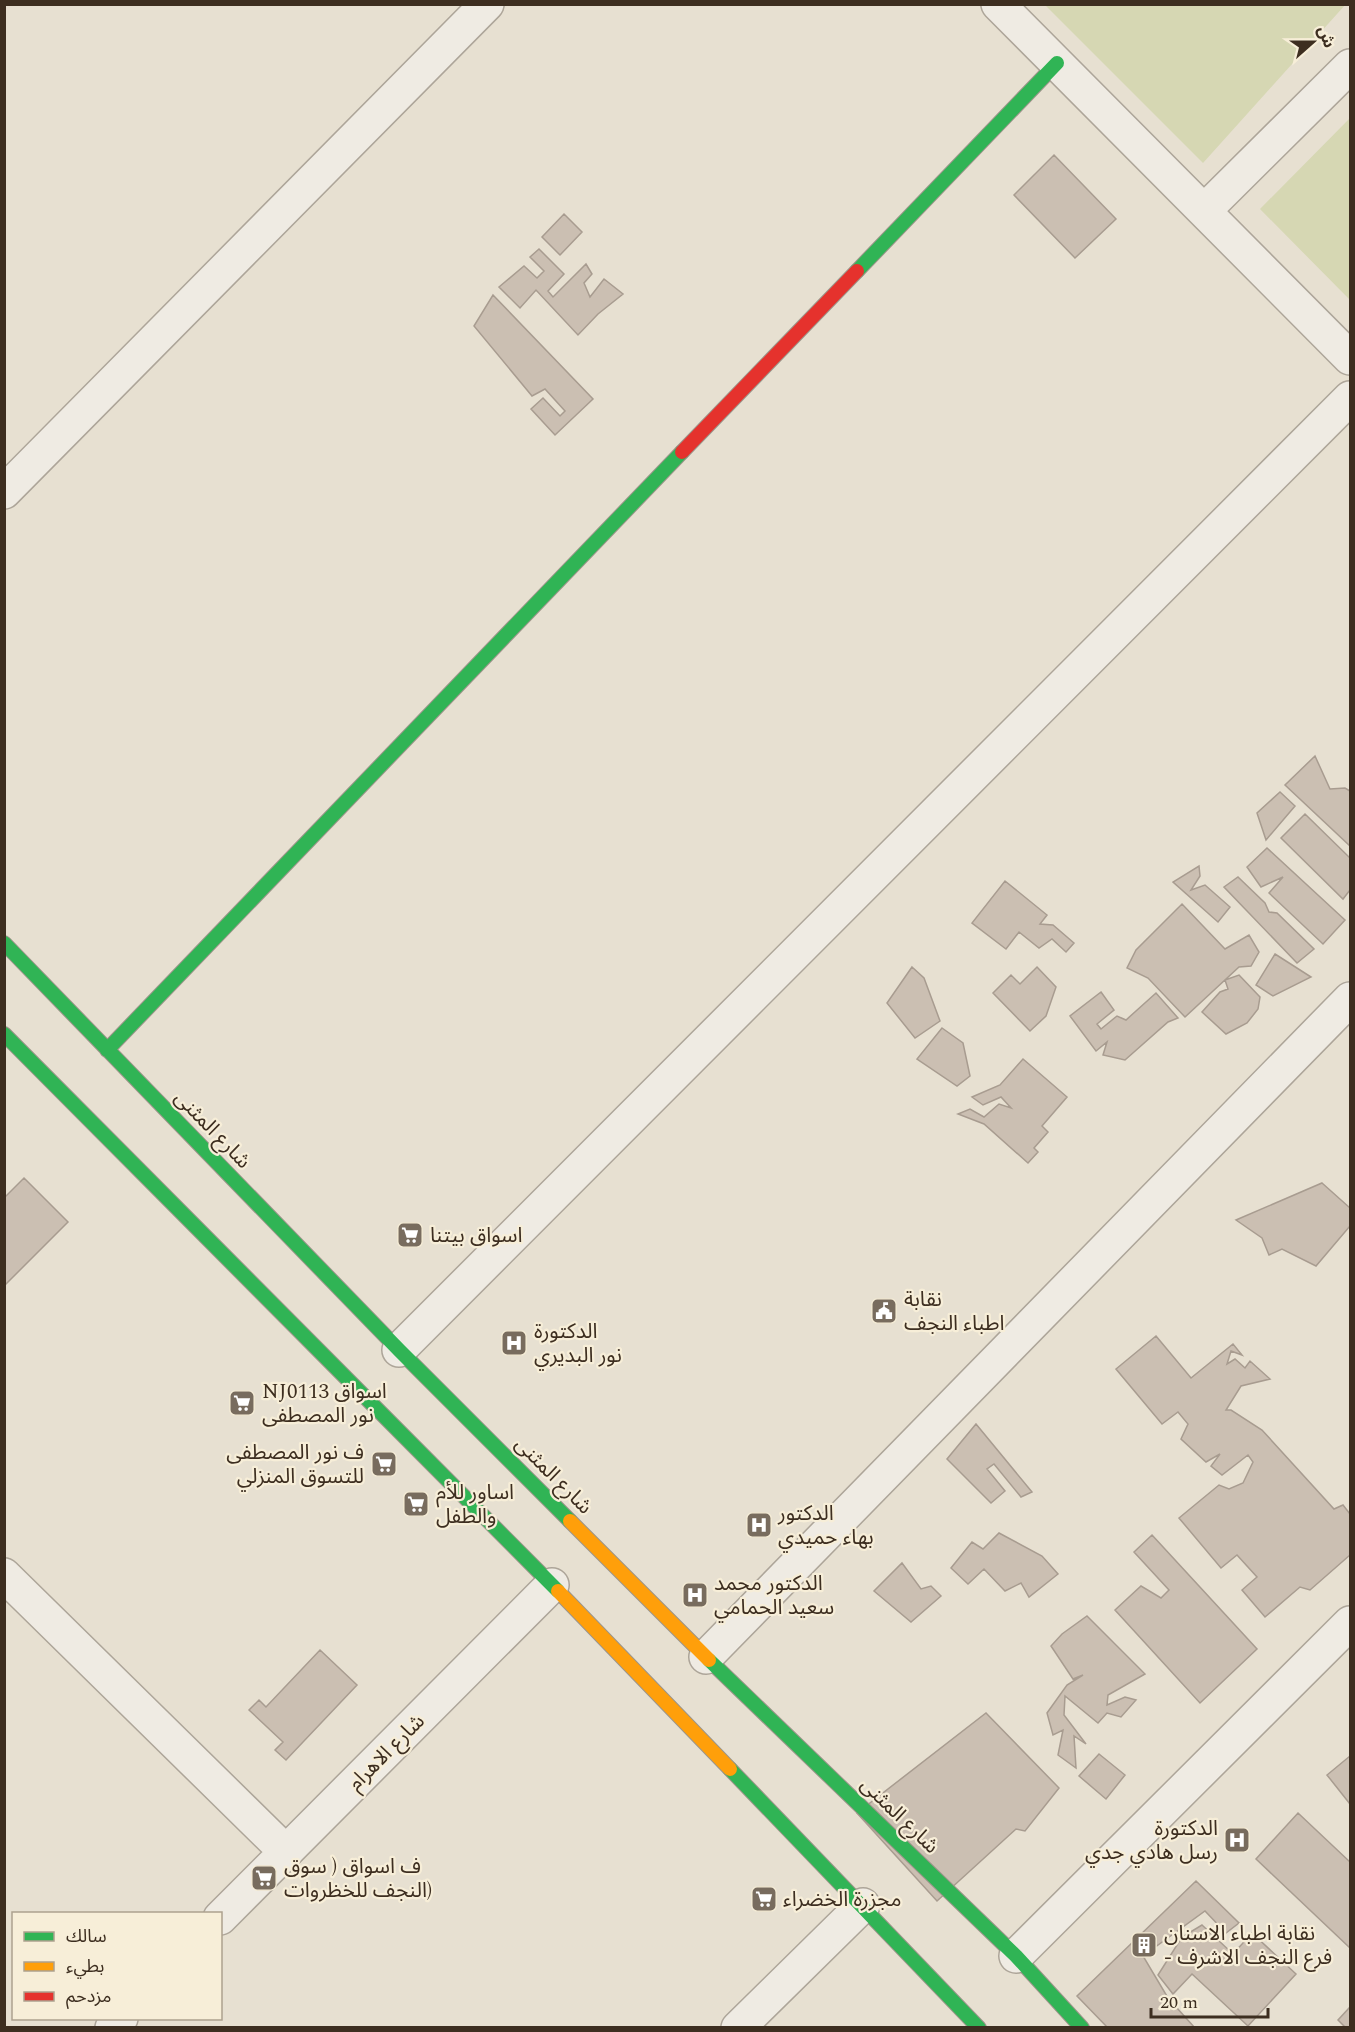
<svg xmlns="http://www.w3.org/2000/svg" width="1355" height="2032" viewBox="0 0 1355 2032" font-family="Spectral,'Noto Sans Arabic',serif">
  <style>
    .green { fill: #d6d7b3 }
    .building { fill: #cbbfb2; stroke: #a89c90; stroke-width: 1.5 }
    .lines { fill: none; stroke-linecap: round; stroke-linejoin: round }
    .street-casing { stroke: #ada599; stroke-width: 36 }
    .fast-casing { stroke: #9c958a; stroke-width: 16 }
    .slow-casing { stroke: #9c958a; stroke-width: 16 }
    .jam-casing { stroke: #9c958a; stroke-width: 16 }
    .street { stroke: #efebe3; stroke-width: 33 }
    .fast { stroke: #30b455; stroke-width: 14 }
    .slow { stroke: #ff9f0a; stroke-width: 14 }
    .jam { stroke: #e5322d; stroke-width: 14 }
    .labels { text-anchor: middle; stroke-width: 4.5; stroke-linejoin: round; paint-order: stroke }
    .street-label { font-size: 21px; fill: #3d2e20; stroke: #f7eed8 }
    .poi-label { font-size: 21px; fill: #3d2e20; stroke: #f7eed8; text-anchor: start }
  </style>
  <rect width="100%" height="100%" fill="#e7e0d1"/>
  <path class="green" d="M1346 4 1203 163 1045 5V4Z
    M1350 118V300L1260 209Z"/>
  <path class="building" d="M1054 155 1116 219 1075 258 1014 195Z
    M564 214 582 232 560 255 542 237Z
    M539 249 564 274 548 291 553 297 586 264 592 274 584 283 590 297 604 279 623 294 598 314 578 335 536 290 520 308 499 287 524 266 537 278 544 271 530 257Z
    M493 295 593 399 555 435 531 409 543 398 560 416 565 411 545 389 532 396 474 326Z
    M1315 756 1330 789 1345 788 1350 791V846L1285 785Z
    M1280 792 1295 806 1266 840 1257 813Z
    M1305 814 1350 858V890L1343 899 1281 838Z
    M1267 848 1345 920 1323 944 1269 893 1283 877 1261 887 1247 867Z
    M1199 866 1200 876 1191 890 1205 885 1230 907 1218 922 1173 882Z
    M1238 877 1265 903 1269 912 1277 913 1314 949 1297 963 1224 887Z
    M1005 881 1047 915 1040 924 1053 925 1074 943 1066 952 1052 939 1039 948 1019 932 1006 949 972 923Z
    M1182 904 1225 949 1249 935 1259 952 1251 966 1239 967 1185 1017 1148 978 1127 968 1136 950Z
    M1275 954 1311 977 1273 996 1256 985Z
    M912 967 924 978 940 1021 915 1038 887 1003Z
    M1037 967 1056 987 1046 1016 1030 1031 993 993 1011 975 1020 984Z
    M1239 975 1260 997 1258 1009 1247 1023 1226 1034 1202 1012 1220 992 1228 989 1225 980Z
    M1101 992 1114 1010 1097 1024 1101 1029 1117 1016 1126 1020 1156 993 1178 1018 1168 1022 1125 1060 1103 1055 1107 1042 1096 1051 1070 1016Z
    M942 1028 963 1043 970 1076 957 1086 917 1059Z
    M1023 1059 1067 1097 1042 1126 1048 1132 1034 1148 1038 1152 1028 1163 984 1124 958 1114 970 1109 984 1117 999 1104 1011 1108 1001 1097 983 1105 972 1097 1000 1085Z
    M24 1178 68 1222 4 1286V1198Z
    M1322 1183 1350 1208V1226L1316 1266 1282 1249 1269 1255 1262 1238 1236 1220Z
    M1156 1336 1191 1378 1233 1344 1242 1355 1231 1351 1227 1364 1235 1359 1245 1368 1250 1361 1270 1379 1241 1386 1226 1410H1231L1262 1430 1334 1509 1343 1505 1350 1514V1555L1310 1590 1300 1587 1265 1617 1242 1590 1257 1577 1237 1555 1221 1568 1179 1518 1219 1485 1229 1489 1243 1483 1253 1462 1248 1455 1222 1475 1211 1466 1220 1454 1206 1462 1181 1439 1188 1424 1178 1412 1162 1424 1116 1369Z
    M976 1424 1032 1492 1021 1497 994 1464 987 1469 1005 1491 991 1503 947 1459Z
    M999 1533 1042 1556 1058 1574 1029 1597 1021 1583 1005 1591 984 1569 968 1584 951 1568 972 1542 983 1549Z
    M1152 1535 1257 1649 1200 1703 1115 1610 1141 1586 1161 1598 1169 1590 1134 1552Z
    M902 1563 921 1589 931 1586 941 1596 911 1622 874 1591Z
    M1087 1616 1145 1674 1108 1695 1107 1705 1125 1697 1136 1700 1121 1717 1107 1713 1098 1723 1065 1696 1064 1715 1086 1744 1074 1736 1076 1768 1058 1755 1063 1730 1053 1735 1047 1713 1067 1685 1083 1675 1073 1679 1051 1646 1062 1634Z
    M320 1650 357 1685 286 1760 275 1750 283 1742 249 1710 259 1700 266 1707Z
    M986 1713 1059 1788 1025 1831 1016 1829 937 1901 857 1813Z
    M1099 1754 1125 1775 1106 1799 1079 1776Z
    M1350 1756V1804L1327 1775Z
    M1298 1813 1350 1862V1948L1256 1859Z
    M1196 1881 1239 1923 1226 1933 1205 1911 1143 1956 1168 1998 1195 2028H1108L1077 1996Z
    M1202 1925 1233 1954 1252 1933 1296 1974 1248 2026 1192 1974 1173 1994 1158 1975 1182 1937Z
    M1350 2007V2028H1346L1338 2020Z"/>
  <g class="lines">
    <g class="street-casing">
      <path id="street" d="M998 4 1350 358
        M1204 211 1350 66
        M4 492 487 4
        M399 1350 1350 398
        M4 1575 286 1852
        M706 1657 1350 999
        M220 1918 552 1585
        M1016 1956 1350 1623
        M112 2028 121 2018
        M738 2028 863 1905"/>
    </g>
    <g class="fast-casing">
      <path id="fast" d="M857 271 1057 63
        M4 943 399 1350 570 1521
        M4 1034 558 1591
        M107 1050 682 452
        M709 1660 1016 1956 1082 2028
        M730 1769 979 2028"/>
    </g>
    <g class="slow-casing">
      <path id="slow" d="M570 1521 709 1660
        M558 1591 730 1769"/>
    </g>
    <g class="jam-casing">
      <path id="jam" d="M682 452 857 271"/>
    </g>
    <use href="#street" class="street"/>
    <use href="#fast" class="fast"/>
    <use href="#slow" class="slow"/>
    <use href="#jam" class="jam"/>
  </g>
  <defs>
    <g id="supermarket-square" transform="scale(1.35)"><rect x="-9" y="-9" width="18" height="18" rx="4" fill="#786c5e" stroke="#f7eed8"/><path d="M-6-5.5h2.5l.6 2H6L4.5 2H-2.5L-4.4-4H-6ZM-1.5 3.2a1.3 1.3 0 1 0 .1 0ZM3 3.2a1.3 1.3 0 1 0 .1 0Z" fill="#fff"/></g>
    <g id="civic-square" transform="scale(1.35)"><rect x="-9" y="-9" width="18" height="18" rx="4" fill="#786c5e" stroke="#f7eed8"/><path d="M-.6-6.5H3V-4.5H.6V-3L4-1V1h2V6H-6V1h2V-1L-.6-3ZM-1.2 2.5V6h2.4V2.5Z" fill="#fff"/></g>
    <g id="hospital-square" transform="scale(1.35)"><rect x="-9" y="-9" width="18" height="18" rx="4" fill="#786c5e" stroke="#f7eed8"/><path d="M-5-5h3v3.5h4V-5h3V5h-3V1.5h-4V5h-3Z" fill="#fff"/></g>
    <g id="building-square" transform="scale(1.35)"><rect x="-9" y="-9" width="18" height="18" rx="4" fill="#786c5e" stroke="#f7eed8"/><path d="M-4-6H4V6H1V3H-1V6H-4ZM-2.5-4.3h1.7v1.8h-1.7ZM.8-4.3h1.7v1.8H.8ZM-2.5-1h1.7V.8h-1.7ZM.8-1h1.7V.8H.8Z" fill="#fff"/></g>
  </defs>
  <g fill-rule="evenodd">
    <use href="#supermarket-square" x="410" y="1235"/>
    <use href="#civic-square" x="884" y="1311"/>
    <use href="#hospital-square" x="514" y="1343"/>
    <use href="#supermarket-square" x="242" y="1403"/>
    <use href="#supermarket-square" x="384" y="1464"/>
    <use href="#supermarket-square" x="416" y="1504"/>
    <use href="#hospital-square" x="759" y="1525"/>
    <use href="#hospital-square" x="695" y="1595"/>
    <use href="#hospital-square" x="1237" y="1840"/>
    <use href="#supermarket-square" x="264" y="1878"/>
    <use href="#supermarket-square" x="764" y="1899"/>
    <use href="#building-square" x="1144" y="1945"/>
  </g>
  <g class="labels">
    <g class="street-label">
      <text transform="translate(213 1129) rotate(46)" y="7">شارع المثنى</text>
      <text transform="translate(554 1475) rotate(45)" y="7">شارع المثنى</text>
      <text transform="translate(386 1752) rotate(-45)" y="7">شارع الاهرام</text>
      <text transform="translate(900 1815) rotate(44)" y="7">شارع المثنى</text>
    </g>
    <g class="poi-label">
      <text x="430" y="1242">اسواق بيتنا</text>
      <text x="904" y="1306">نقابة<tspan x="904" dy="24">اطباء النجف</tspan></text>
      <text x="534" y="1338">الدكتورة<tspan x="534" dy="24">نور البديري</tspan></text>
      <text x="262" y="1398">NJ0113 اسواق<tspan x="262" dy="24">نور المصطفى</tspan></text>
      <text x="364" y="1459" text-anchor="end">ف نور المصطفى<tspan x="364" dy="24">للتسوق المنزلي</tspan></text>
      <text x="436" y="1499">اساور للأم<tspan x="436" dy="24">والطفل</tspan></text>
      <text x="778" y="1520">الدكتور<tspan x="778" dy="24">بهاء حميدي</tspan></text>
      <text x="714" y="1590">الدكتور محمد<tspan x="714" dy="24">سعيد الحمامي</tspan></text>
      <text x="1218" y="1835" text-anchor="end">الدكتورة<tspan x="1218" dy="24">رسل هادي جدي</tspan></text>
      <text x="284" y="1873">ف اسواق ( سوق<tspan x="284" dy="24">النجف للخظروات)</tspan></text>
      <text x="783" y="1906">مجزرة الخضراء</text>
      <text x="1164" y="1940">نقابة اطباء الاسنان<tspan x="1164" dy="24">- فرع النجف الاشرف</tspan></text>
    </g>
  </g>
  <rect width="1355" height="2032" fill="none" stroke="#3d2e20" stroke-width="12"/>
  <rect x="12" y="1912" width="210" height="108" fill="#f7eed8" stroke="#ada18e" stroke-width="1.5"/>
  <rect x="24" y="1932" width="30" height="9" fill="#30b455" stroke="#ada18e" stroke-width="1.5"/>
  <text x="66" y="1942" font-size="18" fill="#3d2e20">سالك</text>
  <rect x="24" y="1962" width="30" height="9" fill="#ff9f0a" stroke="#ada18e" stroke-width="1.5"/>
  <text x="66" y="1972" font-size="18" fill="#3d2e20">بطيء</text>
  <rect x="24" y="1992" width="30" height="9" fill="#e5322d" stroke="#ada18e" stroke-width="1.5"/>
  <text x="66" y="2002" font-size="18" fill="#3d2e20">مزدحم</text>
  <g transform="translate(1313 42) rotate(69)" stroke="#f7eed8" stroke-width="4.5" paint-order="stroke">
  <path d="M0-4.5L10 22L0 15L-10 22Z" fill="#3d2e20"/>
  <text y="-9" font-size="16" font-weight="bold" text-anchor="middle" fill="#3d2e20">ش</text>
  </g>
  <path d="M1151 2008v9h117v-9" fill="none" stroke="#3d2e20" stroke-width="3"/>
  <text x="1160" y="2008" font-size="18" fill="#3d2e20" stroke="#f7eed8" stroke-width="4.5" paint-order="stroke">20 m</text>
</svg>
